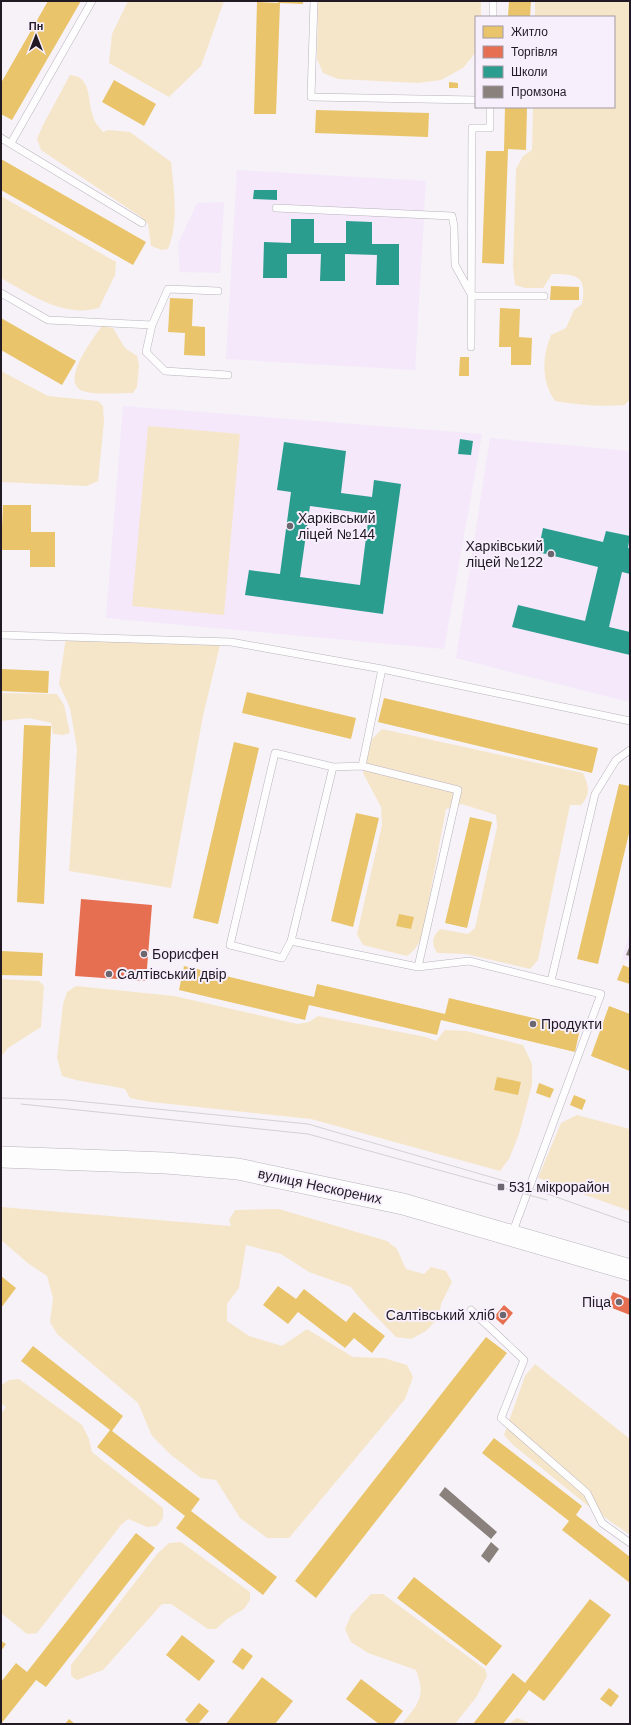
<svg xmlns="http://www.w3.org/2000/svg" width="631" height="1725" viewBox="0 0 631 1725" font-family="Arial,sans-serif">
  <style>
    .built { fill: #f4e8fa }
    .green { fill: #f6e6c9 }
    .homes { fill: #e9c46a }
    .shops { fill: #e76f51 }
    .schools { fill: #2a9d8f; fill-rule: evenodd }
    .industry { fill: #8a817c }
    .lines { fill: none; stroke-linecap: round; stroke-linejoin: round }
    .service-casing { stroke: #b8b3bb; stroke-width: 8 }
    .secondary-casing { stroke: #b8b3bb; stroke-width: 22 }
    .service { stroke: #fefdfe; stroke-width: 7 }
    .secondary { stroke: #fefdfe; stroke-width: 21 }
    .tram { stroke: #d2d1d3; stroke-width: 1 }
    .poi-dot { fill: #6c666e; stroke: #f7effb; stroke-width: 1.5 }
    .labels { text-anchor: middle; stroke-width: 4; stroke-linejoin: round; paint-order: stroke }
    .poi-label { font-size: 14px; fill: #211a24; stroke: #f7effb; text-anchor: start }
    .street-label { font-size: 14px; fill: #211a24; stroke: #f7effb }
  </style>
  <rect width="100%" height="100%" fill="#f6f2f8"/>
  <path class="built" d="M237 170 426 181 415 370 226 359Z
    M224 202 220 273 180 272 178 244 197 203Z
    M123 406 482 434 444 649 106 618Z
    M490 438 630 451V702L456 658Z
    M630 931V961L622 959Z"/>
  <path class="green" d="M128 1H224L201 66 169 97 109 63 112 34Z
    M318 1H481V17H476V52L463 68 441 80 418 83 338 79 323 73 317 59Z
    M535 1H630V399L625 405C601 407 579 405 555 401 541 381 542 357 551 335L566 328 574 310 582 304C587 276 578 274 552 274L543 288H525L515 285 513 267 516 169 523 156 532 150 533 107H614V17H535Z
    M70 75C92 76 87 100 93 116 94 122 99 127 103 132L108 130 130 132 171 162C174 190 179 223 168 249L162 250 151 246 148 224 141 217 41 150 37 139 43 125Z
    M1 196 116 262 115 275 99 308C64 318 31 295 1 278Z
    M102 326 113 328 125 348 137 356 139 365 137 387 133 393C121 393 93 395 83 391 59 383 93 338 102 326Z
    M1 371 48 396 98 401 103 406 104 422 98 481 87 486 1 482Z
    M148 426 240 434 224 615 132 606Z
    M66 637 221 641 203 716 171 888 69 871 77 749 70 708 59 684Z
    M1 693 57 694 64 705 70 733 63 735 53 734 51 723 29 718 1 721Z
    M382 729 583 773C589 786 591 794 581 805H570L538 960 530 969 466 954 437 953C431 943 432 937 440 929L468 934 475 928 497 827 496 815 462 804 446 809 422 937 415 949 407 956 363 945 357 934 382 825 381 807 363 773 372 739Z
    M1 979 39 981 44 986 41 1027 8 1048 1 1057Z
    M76 986 174 996 298 1024 309 1022 318 1016 426 1037 436 1041 445 1030 466 1031 523 1045 532 1064V1085L519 1134 509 1159 500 1171 311 1119 151 1102 130 1098 125 1089C104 1084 82 1083 62 1076L57 1058 63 1004 67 992Z
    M577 1115 630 1129V1211L538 1178 561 1123Z
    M1 1207 231 1226 229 1220 235 1210 279 1209 387 1241 397 1249 406 1269 424 1274 431 1267 446 1271 452 1282 441 1304 439 1317 426 1331 411 1339 396 1337 367 1307 351 1287 309 1272 281 1254 246 1245 239 1288 227 1304V1321L249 1336 282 1346 307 1329 353 1357 384 1358 407 1365 413 1377 405 1399 289 1538H267L240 1518 216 1480 201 1478 171 1455 152 1436 138 1403 57 1334 50 1322 53 1298 47 1276 29 1264 1 1240Z
    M535 1364 630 1439V1535L587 1505 513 1445 504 1435 525 1376Z
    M19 1379 82 1425 89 1439 92 1452 163 1508V1518L157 1526 147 1527 128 1519 121 1525 37 1633 27 1634 1 1613V1414L6 1407 1 1403V1385L9 1380Z
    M181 1542 250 1592V1600L244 1609 227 1619 216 1629H208L171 1604H162L103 1670 77 1680 71 1676V1665L157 1554 169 1543Z
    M371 1594H383L485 1669 487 1676 477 1696 455 1724H402C419 1703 426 1697 416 1670L368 1653 351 1642 345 1629 351 1615Z
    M517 1718 530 1723V1724H508Z"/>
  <path class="homes" d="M48 1H81L12 120 1 114V83Z
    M278 1H303V4L280 3 276 114H254L257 2 278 3Z
    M509 1H531L530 17H508Z
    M114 80 156 104 144 126 102 102Z
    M449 82 458 83V88H449Z
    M505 107H527L526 150 508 149 504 264 482 263 486 151H504Z
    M316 110 429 113 428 137 315 133Z
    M1 159 146 242 133 265 1 190Z
    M551 286 579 287V300H550Z
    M170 298 193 299 192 326 205 327V356L184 355 185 333 168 332Z
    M500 308 520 309 519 337 532 338 531 365H511V347H499Z
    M1 318 76 361 62 385 1 350Z
    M460 357H469V376H459Z
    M3 505H31V532H55V567H30V550H1Z
    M1 669 49 671 48 693 1 691Z
    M247 692 356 718 351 739 242 713Z
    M384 698 598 748 592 773 378 722Z
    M24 725 51 726 44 904 17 902Z
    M234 742 259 748 218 924 193 918Z
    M619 784 630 786V829L598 964 577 959Z
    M356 813 379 818 353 927 331 921Z
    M470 817 492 822 467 928 445 923Z
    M399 914 414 917 411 929 396 926Z
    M1 951 43 953 42 976 1 975Z
    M623 965 630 968V984L617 980Z
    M184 966 314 997 317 984 445 1014 449 998 580 1029 575 1052 441 1020 437 1035 309 1005 305 1020 179 990Z
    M609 1006 630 1014V1071L591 1056Z
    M497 1077 521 1082 518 1095 494 1090Z
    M539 1083 554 1089 550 1098 536 1093Z
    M574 1095 586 1100 582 1110 570 1105Z
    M1 1276 16 1288 1 1308Z
    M278 1286 296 1299 304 1289 346 1322 354 1312 385 1336 372 1353 354 1338 345 1348 298 1312 288 1324 263 1305Z
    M486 1337 507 1353 316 1598 295 1581Z
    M33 1346 123 1416 112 1431 200 1499 191 1511 277 1577 263 1595 176 1528 185 1516 97 1447 110 1430 21 1361Z
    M494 1438 582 1506 576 1515 630 1557V1583L562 1530 569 1521 482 1453Z
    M136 1533 155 1548 46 1687 36 1680 1 1724V1682L16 1663 27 1672Z
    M414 1577 502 1646 486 1666 397 1598Z
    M590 1599 611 1615 544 1701 529 1690 503 1724H473L513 1673 525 1683Z
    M182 1635 215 1661 199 1681 166 1655Z
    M1 1641 6 1644 1 1651Z
    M242 1648 253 1656 243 1670 232 1662Z
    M262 1677 293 1701 275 1724H226Z
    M361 1679 403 1711 393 1724H379L346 1699Z
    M609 1688 619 1696 611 1707 600 1699Z
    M199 1703 209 1711 198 1724H190L185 1720Z
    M69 1719 75 1724H65Z"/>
  <path class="shops" d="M81 899 152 905 146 981 75 976Z
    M613 1292 630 1299V1315L607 1306Z
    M504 1305 513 1313 503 1325 494 1317Z"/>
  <path class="schools" d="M254 190H277V200L253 199Z
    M291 219H314V243H346V221L372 222V244H399V285H376L377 255 345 254V281H320L321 254H287V278H263L264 242 291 243Z
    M460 439 473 441 471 455 458 454Z
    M284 442 346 451 341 493 372 497 374 480 401 484 383 614 245 595 249 570 280 574 291 492 277 490ZM310 506 369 514 360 585 300 577Z
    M543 528 603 542 606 531 630 536 628 548H630V574L622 572 609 627 630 632V655L512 627 518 605 585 621 598 567 538 552Z"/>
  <path class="industry" d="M630 945V956L626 955Z
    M445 1487 497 1532 491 1539 439 1495Z
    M491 1542 499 1549 489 1563 481 1556Z"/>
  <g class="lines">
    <g class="service-casing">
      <path id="service" d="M314 1 311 97 476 100
        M493 17V1
        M1 138 142 223
        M11 143 92 1
        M276 208 452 216 454 226 455 265 472 296H544
        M1 293 48 320 152 325 146 352 165 371 228 375
        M152 325 168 289 218 291
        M471 347 472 128H490V107
        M1 635 231 642 382 669 630 721
        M382 669 362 766 458 790 418 967 469 961 601 994 512 1234
        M362 766 333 767 291 941 418 967
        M291 941 282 958 230 945 275 753 333 767
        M551 981 595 794 616 760 630 750
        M471 1310 524 1360 501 1418 587 1493 602 1523 630 1543"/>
    </g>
    <g class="secondary-casing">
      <path id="secondary" d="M1 1157 166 1163 238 1169 403 1204 630 1270"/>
    </g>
    <use href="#service" class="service"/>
    <use href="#secondary" class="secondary"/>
    <path class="tram" d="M1 1098 66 1100 308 1124 539 1191 630 1223
      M21 1104 308 1134 547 1200"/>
  </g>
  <g class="poi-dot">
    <circle cx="290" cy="526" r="4"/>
    <circle cx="551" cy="554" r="4"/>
    <circle cx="144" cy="954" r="4"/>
    <circle cx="109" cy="974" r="4"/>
    <circle cx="533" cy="1024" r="4"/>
    <rect x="497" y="1183" width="8" height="8" rx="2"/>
    <circle cx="619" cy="1302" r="4"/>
    <circle cx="503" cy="1315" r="4"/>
  </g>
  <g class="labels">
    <g class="poi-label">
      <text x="298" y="523">Харківський<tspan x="298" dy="16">ліцей №144</tspan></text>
      <text x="543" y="551" text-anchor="end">Харківський<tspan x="543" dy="16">ліцей №122</tspan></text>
      <text x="152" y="959">Борисфен</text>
      <text x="117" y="979">Салтівський двір</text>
      <text x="541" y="1029">Продукти</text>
      <text x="509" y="1192">531 мікрорайон</text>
      <text x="611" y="1307" text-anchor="end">Піца</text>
      <text x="495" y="1320" text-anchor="end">Салтівський хліб</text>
    </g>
    <g class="street-label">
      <text transform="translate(320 1186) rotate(12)" y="5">вулиця Нескорених</text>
    </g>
  </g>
  <rect width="631" height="1725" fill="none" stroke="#211a24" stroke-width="4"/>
  <rect x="475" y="16" width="140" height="92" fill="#f7effb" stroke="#a19aa5"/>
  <rect x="483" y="26" width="20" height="12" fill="#e9c46a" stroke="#a19aa5"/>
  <text x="511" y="36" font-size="12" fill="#211a24">Житло</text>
  <rect x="483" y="46" width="20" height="12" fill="#e76f51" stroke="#a19aa5"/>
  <text x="511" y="56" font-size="12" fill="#211a24">Торгівля</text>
  <rect x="483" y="66" width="20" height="12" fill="#2a9d8f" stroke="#a19aa5"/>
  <text x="511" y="76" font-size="12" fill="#211a24">Школи</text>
  <rect x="483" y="86" width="20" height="12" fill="#8a817c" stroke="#a19aa5"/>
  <text x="511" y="96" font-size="12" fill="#211a24">Промзона</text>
  <g transform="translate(36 36)" stroke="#f7effb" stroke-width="3" paint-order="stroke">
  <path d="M0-3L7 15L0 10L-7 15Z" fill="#211a24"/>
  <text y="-6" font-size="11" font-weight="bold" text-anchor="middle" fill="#211a24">Пн</text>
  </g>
</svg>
